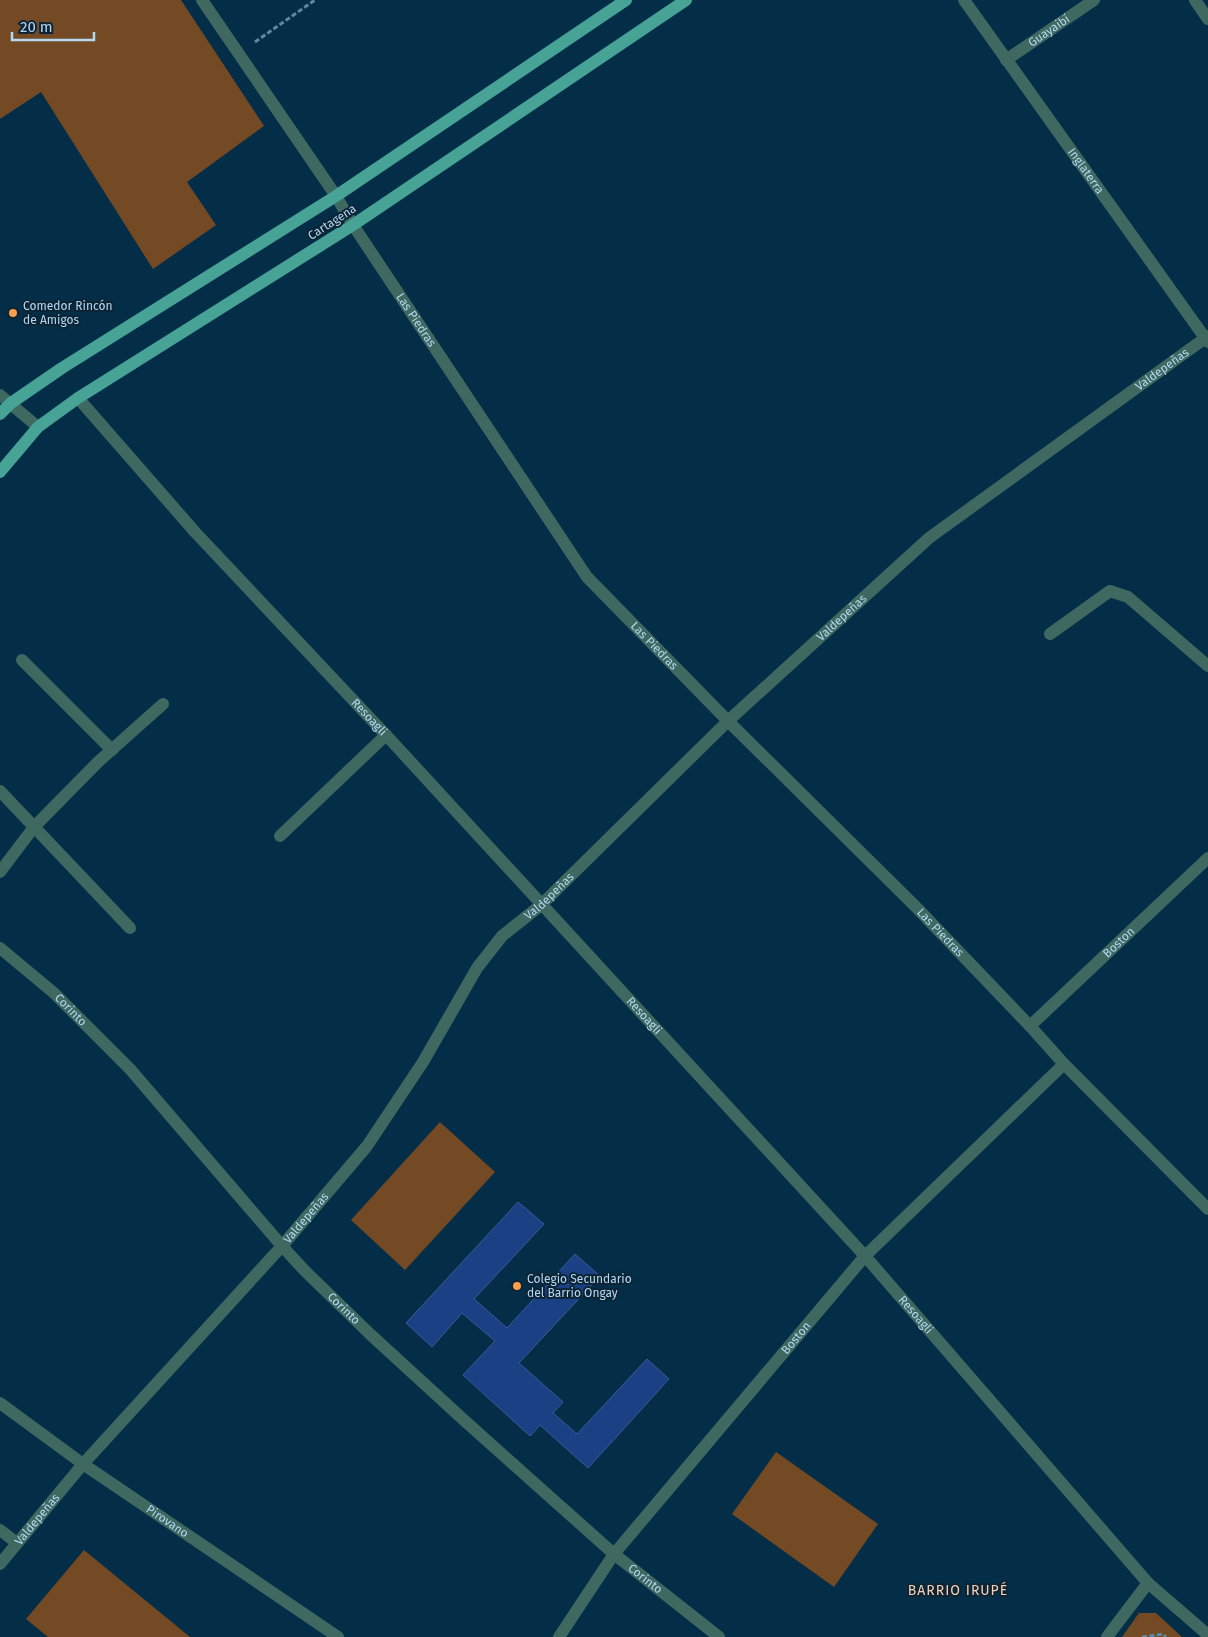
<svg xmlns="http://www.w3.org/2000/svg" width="1208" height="1637" viewBox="0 0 1208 1637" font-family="'Fira Sans',sans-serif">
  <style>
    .green { fill: #734a23 }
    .building { fill: #1c4084; stroke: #3a5b98 }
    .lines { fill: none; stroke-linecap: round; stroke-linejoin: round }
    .path { stroke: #6087a1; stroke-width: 3; stroke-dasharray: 5 2.5; stroke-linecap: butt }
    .minor { stroke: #3e6860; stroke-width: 12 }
    .major { stroke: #46a395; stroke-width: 12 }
    .poi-dot { fill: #f8a04b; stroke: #0c2434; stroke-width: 2 }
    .labels { text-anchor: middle; stroke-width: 4; stroke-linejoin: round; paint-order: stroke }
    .street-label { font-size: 12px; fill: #b4d7f2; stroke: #0c2434 }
    .poi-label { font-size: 12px; fill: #b4d7f2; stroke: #0c2434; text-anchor: start }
    .neighbourhood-label { font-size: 14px; letter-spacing: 1px; fill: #f7d1b2; stroke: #0c2434 }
  </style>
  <rect width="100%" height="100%" fill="#042e48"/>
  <path class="green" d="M0 0H181L264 126 187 182 216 225 153 269 41 92 0 119Z
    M440 1122 495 1172 405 1270 351 1220Z
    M776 1452 878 1524 834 1587 732 1514Z
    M84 1550 190 1637H48L26 1619Z
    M1139 1613H1156L1182 1637H1122Z"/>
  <path class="building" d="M518 1202 544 1224 474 1299 507 1328 575 1254 600 1276 519 1363 563 1402 553 1413 577 1434 647 1359 669 1379 588 1468 540 1425 530 1436 463 1375 495 1341 462 1313 432 1347 406 1323Z"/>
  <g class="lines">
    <path class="path" d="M255 42 315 0
      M1142 1637 1163 1634 1166 1637"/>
    <g class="minor">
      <path id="s1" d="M202 0 336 196 353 225 587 577 728 721 917 908 1030 1026 1064 1064 1208 1209"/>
      <path id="s2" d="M964 0 1208 342"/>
      <path d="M1195 0 1208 19"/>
      <path id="s3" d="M1006 60 1094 0"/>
      <path d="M0 395 38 427"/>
      <path id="s4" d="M78 398 195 532 386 735 865 1256 1148 1583 1208 1635"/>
      <path d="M1050 634 1110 591 1128 597 1208 666"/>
      <path d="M22 660 112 750"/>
      <path d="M0 791 130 928"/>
      <path d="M280 836 386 735"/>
      <path d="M0 872 34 827 98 762 163 704"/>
      <path id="s5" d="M0 948 54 993 130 1069 282 1246 305 1271 371 1335 466 1422 614 1554 719 1637"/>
      <path id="s6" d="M1030 1026 1208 858"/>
      <path id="s7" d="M0 1403 83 1464 338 1637"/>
      <path d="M0 1530 17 1543"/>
      <path id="s8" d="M0 1564 83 1464 282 1246 367 1146 423 1062 477 968 502 936 541 905 728 721 929 538 1208 336"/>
      <path id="s9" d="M559 1637 614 1554 865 1256 1064 1064"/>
      <path d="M1107 1637 1148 1583"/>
    </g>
    <path class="major" d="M0 414 11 403 62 368 336 196 626 0
      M0 472 38 427 78 398 353 225 686 0"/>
  </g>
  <g class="poi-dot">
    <circle cx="13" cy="313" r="5"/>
    <circle cx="517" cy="1286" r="5"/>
  </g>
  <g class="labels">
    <g class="street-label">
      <text dy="4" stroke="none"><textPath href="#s3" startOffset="52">Guayaibí</textPath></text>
      <text dy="4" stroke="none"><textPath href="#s2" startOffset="210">Inglaterra</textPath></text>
      <text transform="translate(332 222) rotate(-33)" y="4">Cartagena</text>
      <text dy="4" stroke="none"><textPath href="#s1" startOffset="385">Las Piedras</textPath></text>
      <text dy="4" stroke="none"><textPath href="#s8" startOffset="1678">Valdepeñas</textPath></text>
      <text dy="4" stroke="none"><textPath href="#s8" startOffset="1272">Valdepeñas</textPath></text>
      <text dy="4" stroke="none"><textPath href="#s1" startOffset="790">Las Piedras</textPath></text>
      <text dy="4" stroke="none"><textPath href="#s4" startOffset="432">Resoagli</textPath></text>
      <text dy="4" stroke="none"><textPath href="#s8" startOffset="868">Valdepeñas</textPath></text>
      <text dy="4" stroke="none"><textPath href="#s1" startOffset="1195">Las Piedras</textPath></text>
      <text dy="4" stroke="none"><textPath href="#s6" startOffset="122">Boston</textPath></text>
      <text dy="4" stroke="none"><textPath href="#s5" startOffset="94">Corinto</textPath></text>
      <text dy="4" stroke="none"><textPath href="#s4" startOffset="838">Resoagli</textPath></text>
      <text dy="4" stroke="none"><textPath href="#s8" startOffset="462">Valdepeñas</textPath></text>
      <text dy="4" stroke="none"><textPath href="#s5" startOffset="499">Corinto</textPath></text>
      <text dy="4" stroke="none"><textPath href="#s4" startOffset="1242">Resoagli</textPath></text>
      <text dy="4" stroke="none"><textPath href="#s9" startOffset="382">Boston</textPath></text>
      <text dy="4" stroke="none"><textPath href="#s8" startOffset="58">Valdepeñas</textPath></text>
      <text dy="4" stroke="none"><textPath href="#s7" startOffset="205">Pirovano</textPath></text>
      <text dy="4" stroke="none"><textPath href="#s5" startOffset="904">Corinto</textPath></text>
    </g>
    <g class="poi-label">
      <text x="23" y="310">Comedor Rincón<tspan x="23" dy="14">de Amigos</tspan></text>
      <text x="527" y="1283">Colegio Secundario<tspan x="527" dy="14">del Barrio Ongay</tspan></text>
    </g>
    <g class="neighbourhood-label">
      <text x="958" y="1595">BARRIO IRUPÉ</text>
    </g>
  </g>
  <path d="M12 32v8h82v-8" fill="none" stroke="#b4d7f2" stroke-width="2.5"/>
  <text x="20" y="32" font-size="15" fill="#b4d7f2" stroke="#0c2434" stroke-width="4" paint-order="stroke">20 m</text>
</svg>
